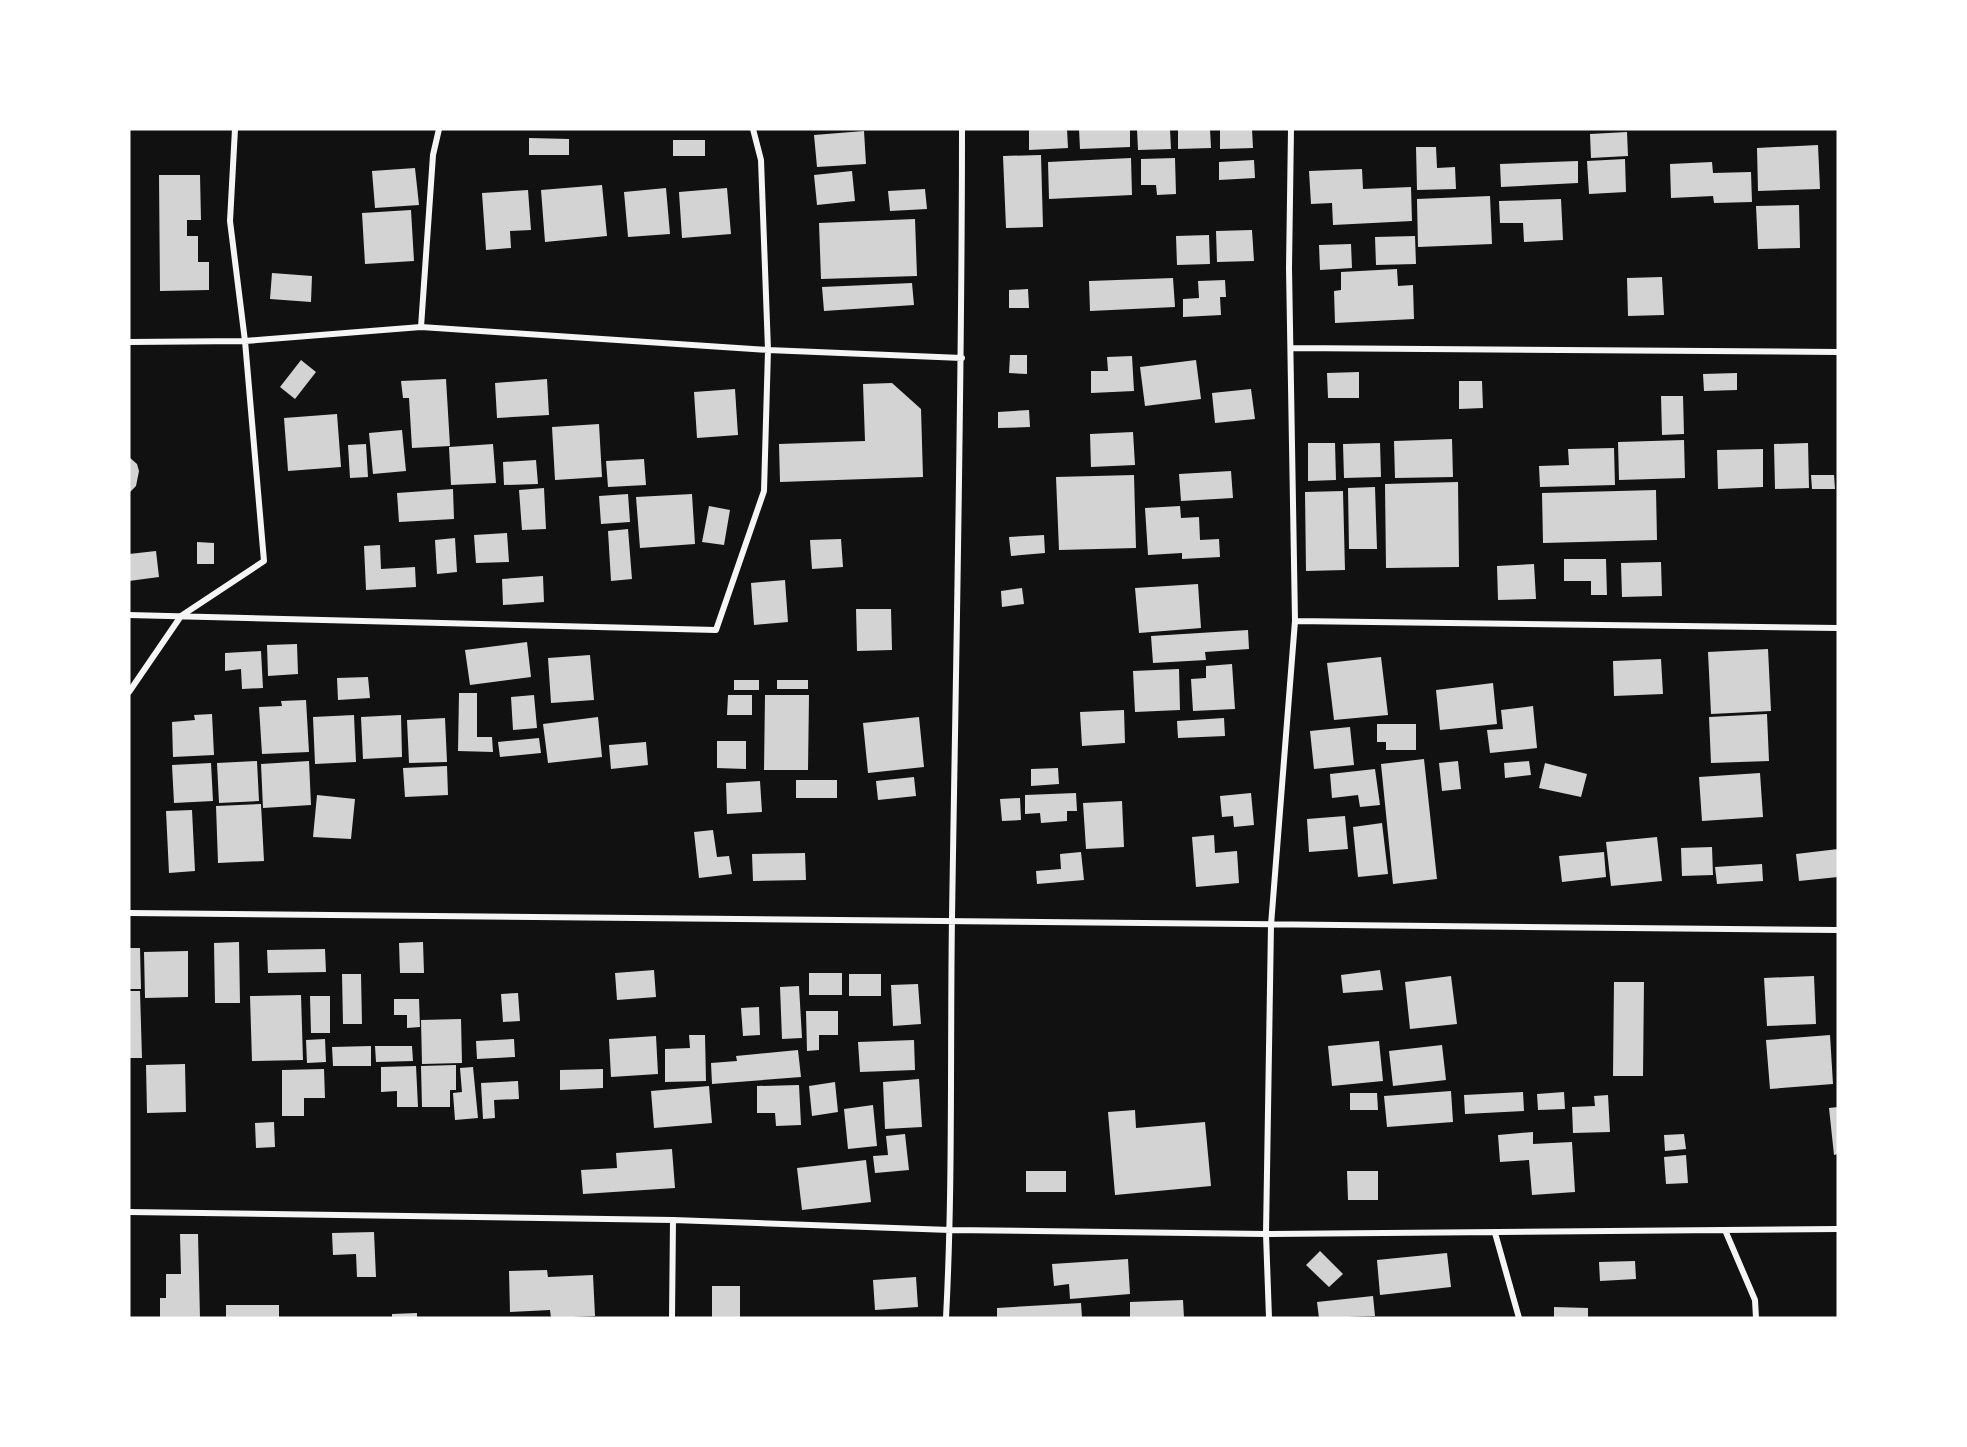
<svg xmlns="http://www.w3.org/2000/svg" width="1967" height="1447" viewBox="0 0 1967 1447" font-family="Helvetica,sans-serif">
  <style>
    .building { fill: #d3d3d3 }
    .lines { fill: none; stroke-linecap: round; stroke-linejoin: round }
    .minor { stroke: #f5f5f5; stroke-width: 6 }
  </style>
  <rect width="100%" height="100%" fill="#111"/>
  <path class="building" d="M1029 129H1067L1068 148 1029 150Z
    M1079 129H1130V147L1080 149Z
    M1137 129H1170L1171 149 1138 150Z
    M1178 129H1210L1211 148 1178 149Z
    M1220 129H1252L1253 148 1220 149Z
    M864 131 866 164 817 167 814 135Z
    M1627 132 1628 156 1591 158 1590 134Z
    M529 138 569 139V155H529Z
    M673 140H705V156H673Z
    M1818 145 1820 189 1758 191 1757 148Z
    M1416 147H1436L1437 168 1455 167 1456 189 1417 190Z
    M1041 155 1043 227 1006 228 1003 156Z
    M1131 158 1132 195 1049 199 1048 162Z
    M1175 158 1176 194 1157 195 1156 185H1141V159Z
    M1625 159 1626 192 1589 194 1587 161Z
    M1254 160 1255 178 1219 180V162Z
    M1578 161V183L1501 187 1500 164Z
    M1712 162 1713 173 1751 172 1752 202 1714 203 1713 196 1671 198 1670 164Z
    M415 168 419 205 375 208 372 171Z
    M1362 169 1363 189 1411 187 1412 221 1333 225 1332 203 1311 204 1309 171Z
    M852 171 855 201 817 205 814 175Z
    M159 175H200L201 220H187V236H198V262H209V290L160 291Z
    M602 185 607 236 545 242 541 190Z
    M666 188 670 234 628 237 624 192Z
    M727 188 731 234 682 238 679 192Z
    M925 189 927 209 890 211 888 191Z
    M528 190 531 230 510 231 511 248 486 250 482 193Z
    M1490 196 1492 244 1418 247 1417 199Z
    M1561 199 1563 240 1524 242 1523 223H1500L1499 201Z
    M1799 205 1800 248 1758 249 1756 206Z
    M411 210 414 261 365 264 362 213Z
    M915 219 917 276 821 279 819 223Z
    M1252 230 1254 261 1217 262 1216 231Z
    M1209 235 1210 264 1177 265 1176 236Z
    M1415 236 1416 264 1376 265 1375 237Z
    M1351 244 1352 268 1320 270 1319 245Z
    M1397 269 1398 286 1413 285 1414 319 1335 323 1334 291 1341 290V272Z
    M272 273 312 276 311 302 270 299Z
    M1662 277 1664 315 1628 316 1627 278Z
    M1173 278 1175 307 1090 311 1089 281Z
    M1225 280 1226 297H1220L1221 315 1183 317V299L1199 298 1198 281Z
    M912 283 914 305 824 311 822 287Z
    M1028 289 1029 308H1009V290Z
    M1010 355H1027V374L1009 373Z
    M1132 356 1134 391 1091 393V371H1108L1107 357Z
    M301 360 316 372 295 399 280 387Z
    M1196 360 1201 399 1145 406 1140 367Z
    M1359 372V398H1328L1327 373Z
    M1737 373V390L1704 391 1703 374Z
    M446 379 450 446 412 448 409 398H403L401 381Z
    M547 379 549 415 497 418 495 383Z
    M1459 381H1482L1483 408 1459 409Z
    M892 383 921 409 923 477 780 482 779 444 865 441 863 384Z
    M735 389 738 435 697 438 694 392Z
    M1251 389 1255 419 1215 423 1212 393Z
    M1661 396H1683L1684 434 1662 435Z
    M1029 410 1030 427 998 428V412Z
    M337 414 341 467 288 471 284 418Z
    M599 424 602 477 555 480 552 427Z
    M402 430 406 471 373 474 369 433Z
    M1133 432 1135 465 1091 467 1090 434Z
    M1452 439 1453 477 1395 478 1394 441Z
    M1684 440 1685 478 1619 480 1618 442Z
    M1308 443H1335L1336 480 1308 481Z
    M1380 443 1381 477 1344 478 1343 444Z
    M1808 443 1809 488 1775 489 1774 444Z
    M366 444 368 477 350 478 348 445Z
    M493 444 496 483 451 485 449 447Z
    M1614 448 1615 485 1540 487 1539 466 1569 465 1568 449Z
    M1763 449V487L1718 489 1717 450Z
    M129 457 137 464 139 471 136 486 129 493Z
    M644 459 646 485 608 487 606 461Z
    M536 460 538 484 504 485 503 462Z
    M1231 471 1233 498 1181 501 1179 474Z
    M1134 475 1136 548 1059 550 1056 477Z
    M1811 475H1834L1835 489H1812Z
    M1458 482 1459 567 1386 568 1385 484Z
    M1375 487 1377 549H1349L1348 488Z
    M544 488 546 529 522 530 519 490Z
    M453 489 454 519 399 522 397 493Z
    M1656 490 1657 540 1543 543 1542 493Z
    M1343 491 1345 570 1306 571 1305 492Z
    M628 494 630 522 601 524 599 496Z
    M692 494 695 544 640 548 636 497Z
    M709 506 730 510 724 545 702 542Z
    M1180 506 1181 518 1199 517 1200 540 1219 539 1220 557 1182 559V553L1148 555 1145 508Z
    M628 529 632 579 611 581 608 531Z
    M507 533 509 562 476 563 474 535Z
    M1044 535 1045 553 1011 556 1009 537Z
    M455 538 457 572 437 574 435 540Z
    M841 539 843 567 812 569 810 540Z
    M197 542 214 543V564H197Z
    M380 545 381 569 415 567 416 587 366 590 364 546Z
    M156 551 159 577 129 581V554Z
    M1564 559H1606L1607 595H1591V581H1564Z
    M1661 562 1662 596 1622 597 1621 563Z
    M1534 564 1536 599 1498 600 1497 566Z
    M543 576 544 602 503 605 502 579Z
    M785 580 788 622 754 625 751 583Z
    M1198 584 1201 628 1139 633 1135 588Z
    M1022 588 1024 604 1002 607 1001 591Z
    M856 609H891L892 650 857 651Z
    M1248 630 1249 649 1205 652 1206 660 1153 663 1151 636Z
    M527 642 531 677 470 685 465 650Z
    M297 644 298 674 268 676 267 645Z
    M1768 649 1771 711 1711 714 1708 652Z
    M261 651 263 688 242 689 241 669 225 671V653Z
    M590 655 594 700 551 703 548 658Z
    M1381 657 1388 715 1334 720 1327 663Z
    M1661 659 1663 694 1614 696 1613 661Z
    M1232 664 1235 709 1193 711 1191 679 1206 678V666Z
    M1179 669 1180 710 1135 712 1133 671Z
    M368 677 370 698 338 700 337 678Z
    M734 680H759V690H734Z
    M777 680H808V689H777Z
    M1493 683 1497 724 1440 730 1436 690Z
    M459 693H477V737H492L493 752 458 751Z
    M534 695 537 728 513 730 511 697Z
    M728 695H752V715H727Z
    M765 695H809L808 770H764Z
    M306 700 309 752 262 754 259 707 282 706 281 701Z
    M1533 706 1537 748 1490 753 1487 730 1503 729 1501 710Z
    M1124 710 1125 743 1082 746 1080 712Z
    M212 714 214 755 173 757 172 722 195 720 194 715Z
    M1767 714 1769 761 1711 763 1709 717Z
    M354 715 356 762 315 764 313 717Z
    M401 715 402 757 363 759 361 717Z
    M598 717 602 757 548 763 543 724Z
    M919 717 924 767 868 773 863 723Z
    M445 718 447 762 409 763 407 720Z
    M1224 718 1225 736 1178 738 1177 721Z
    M1377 724H1416V750H1386V742H1377Z
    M1350 727 1354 765 1314 769 1310 731Z
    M539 738 541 753 500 757 498 742Z
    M717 741H746V769L717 768Z
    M646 742 648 765 611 769 609 745Z
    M1424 759 1437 879 1393 884 1381 764Z
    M257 761 259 801 219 803 217 763Z
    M309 761 311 805 263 808 261 764Z
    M1458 761 1461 789 1442 791 1439 763Z
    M1529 761 1531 775 1505 778 1504 763Z
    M211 763 213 801 174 803 172 765Z
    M1545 763 1587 774 1581 797 1539 788Z
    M447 766 448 795 405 797 403 768Z
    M1058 768 1059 784 1031 786V769Z
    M1375 769 1380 805 1360 807 1358 795 1332 798 1330 774Z
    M1760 773 1763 817 1702 821 1699 777Z
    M914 777 916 796 878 800 876 781Z
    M796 780H837V798H796Z
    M760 781 762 812 727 814 726 783Z
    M1076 793 1077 811H1067V821L1041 823 1040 813 1025 814V795Z
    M1251 793 1254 825 1234 827 1233 816 1222 817 1220 796Z
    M317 795 355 799 351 839 313 837Z
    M1020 798 1021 820 1002 821 1000 799Z
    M1122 801 1124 847 1086 849 1083 803Z
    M261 804 264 861 218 863 216 806Z
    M192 810 195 871 169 873 166 811Z
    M1345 816 1348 849 1309 852 1307 819Z
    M1382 823 1388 874 1358 877 1353 827Z
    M713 830 717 857 729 856 732 874 699 878 694 832Z
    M1214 835 1215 853 1237 851 1239 883 1196 887 1192 837Z
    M1657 837 1662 881 1611 886 1606 842Z
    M1712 847 1713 875 1682 876 1681 848Z
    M1838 849V877L1799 881 1796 854Z
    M1081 852 1084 880 1037 884 1036 871 1061 869 1060 854Z
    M1604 852 1606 877 1562 882 1559 856Z
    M805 853 806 880 753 881 752 854Z
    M1762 864 1763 881 1717 884 1715 867Z
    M239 942 240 1003H215L214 943Z
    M423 942 424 973H400L399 943Z
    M129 948H140L141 989H129Z
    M325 949 326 972 268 973 267 950Z
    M188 951V997L145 998 144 952Z
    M654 970 656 997 617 1000 615 973Z
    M1380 970 1383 990 1343 993 1341 975Z
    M809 973H842V995H809Z
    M342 974H361L362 1024H343Z
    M849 974H881V996H849Z
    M1451 976 1457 1024 1410 1029 1405 982Z
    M1814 976 1816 1024 1767 1026 1764 978Z
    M1614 982H1644L1643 1076H1613Z
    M918 984 921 1024 893 1026 891 985Z
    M799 986 802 1038 782 1039 780 987Z
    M129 991H140L142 1058H129Z
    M518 993 520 1021 503 1022 501 994Z
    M301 995 303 1060 252 1061 250 996Z
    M310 996H330V1033H311Z
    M394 999H419L420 1027 407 1028V1015H394Z
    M759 1007 760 1035 743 1036 741 1008Z
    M806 1011H838V1035H819V1050L807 1051Z
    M461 1019 462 1063 422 1064 421 1020Z
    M689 1035H705L706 1081 665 1082V1049L690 1048Z
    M1830 1035 1833 1084 1770 1089 1766 1040Z
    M656 1036 658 1074 611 1077 609 1039Z
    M325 1039 326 1062 307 1063 306 1040Z
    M514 1039 515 1057 477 1059 476 1041Z
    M914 1040 915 1070 860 1072 858 1042Z
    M1379 1041 1383 1081 1332 1086 1328 1046Z
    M1442 1045 1446 1080 1393 1086 1389 1051Z
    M371 1046V1066H333L332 1047Z
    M375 1046H412L413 1061 376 1062Z
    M798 1050 801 1077 712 1084 711 1063 737 1061 736 1056Z
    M185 1064 186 1112 147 1113 146 1065Z
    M456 1065V1090H450V1107H422L421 1066Z
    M416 1066 418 1107H397V1091L381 1092V1067Z
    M473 1067 478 1118 455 1120 453 1093 462 1092 460 1068Z
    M324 1069 325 1098H304V1116H282V1070Z
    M603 1069V1088L560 1090V1070Z
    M919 1079 922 1127 885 1129 883 1082Z
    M518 1081 519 1099 494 1100 495 1118 483 1119 481 1083Z
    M835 1082 838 1112 812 1116 809 1086Z
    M799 1085 801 1125 776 1126 775 1113H757V1086Z
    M709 1086 712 1123 654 1128 651 1091Z
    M1451 1091 1453 1122 1387 1127 1384 1096Z
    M1523 1092 1524 1111 1465 1114 1464 1095Z
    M1564 1092 1565 1109 1538 1110 1537 1094Z
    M1350 1093H1377L1378 1110H1350Z
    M1608 1095 1610 1132 1573 1133 1572 1107 1595 1106 1594 1096Z
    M873 1105 877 1146 848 1149 844 1109Z
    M1838 1107V1154L1834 1155 1829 1108Z
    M1135 1110 1136 1128 1205 1122 1211 1186 1115 1195 1108 1112Z
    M274 1122 275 1147 256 1148 255 1123Z
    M1533 1132V1144L1572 1142 1575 1192 1532 1195 1529 1160 1500 1162 1498 1135Z
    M905 1134 909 1170 875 1173 873 1156 888 1155 886 1136Z
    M1684 1134 1686 1149 1665 1151 1664 1135Z
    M672 1149 675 1188 583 1194 581 1170 617 1168 616 1153Z
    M1686 1155 1688 1183 1666 1184 1664 1157Z
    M866 1160 871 1202 802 1210 797 1168Z
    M1026 1171H1066V1192H1026Z
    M1347 1171H1378V1200H1348Z
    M374 1232 376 1277H357L356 1254 333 1255 332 1233Z
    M180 1234H198L200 1318H160V1298H166V1274H181Z
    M1320 1251 1343 1274 1329 1287 1306 1265Z
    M1447 1253 1451 1287 1380 1295 1377 1260Z
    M1128 1259 1130 1294 1070 1299 1069 1284 1054 1286 1052 1264Z
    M1635 1261 1636 1279 1600 1281 1599 1262Z
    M547 1270 548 1277 593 1275 595 1316 551 1318 550 1310 510 1312 509 1271Z
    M916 1277 918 1307 875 1310 873 1280Z
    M712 1286H740V1318H712Z
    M1373 1296 1375 1316 1319 1318 1317 1302Z
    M1183 1300 1184 1318H1130V1302Z
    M1081 1303 1082 1318H997V1308Z
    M226 1305H279V1318H226Z
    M1554 1307 1588 1308V1318H1554Z
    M417 1313V1318H392V1314Z"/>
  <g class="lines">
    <path class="minor" d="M421 327 433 155 439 129
      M129 342 245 341 421 327 768 350 962 358
      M1291 348 1838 352
      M129 615 716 630 764 491 768 350 761 160 753 129
      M1295 621 1838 628
      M129 692 181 616 264 561 245 341 230 221 235 129
      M129 913 1838 930
      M129 1212 673 1220 950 1230 1266 1234 1838 1229
      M1725 1230 1755 1300 1756 1318
      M1495 1233 1519 1318
      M672 1318 673 1220
      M946 1318C953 1185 950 1051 952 918 956 655 962 392 962 129
      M1269 1318 1266 1234 1271 925 1295 621 1289 268 1291 129"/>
  </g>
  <rect width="1967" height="1447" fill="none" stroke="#ffffff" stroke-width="261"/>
</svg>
